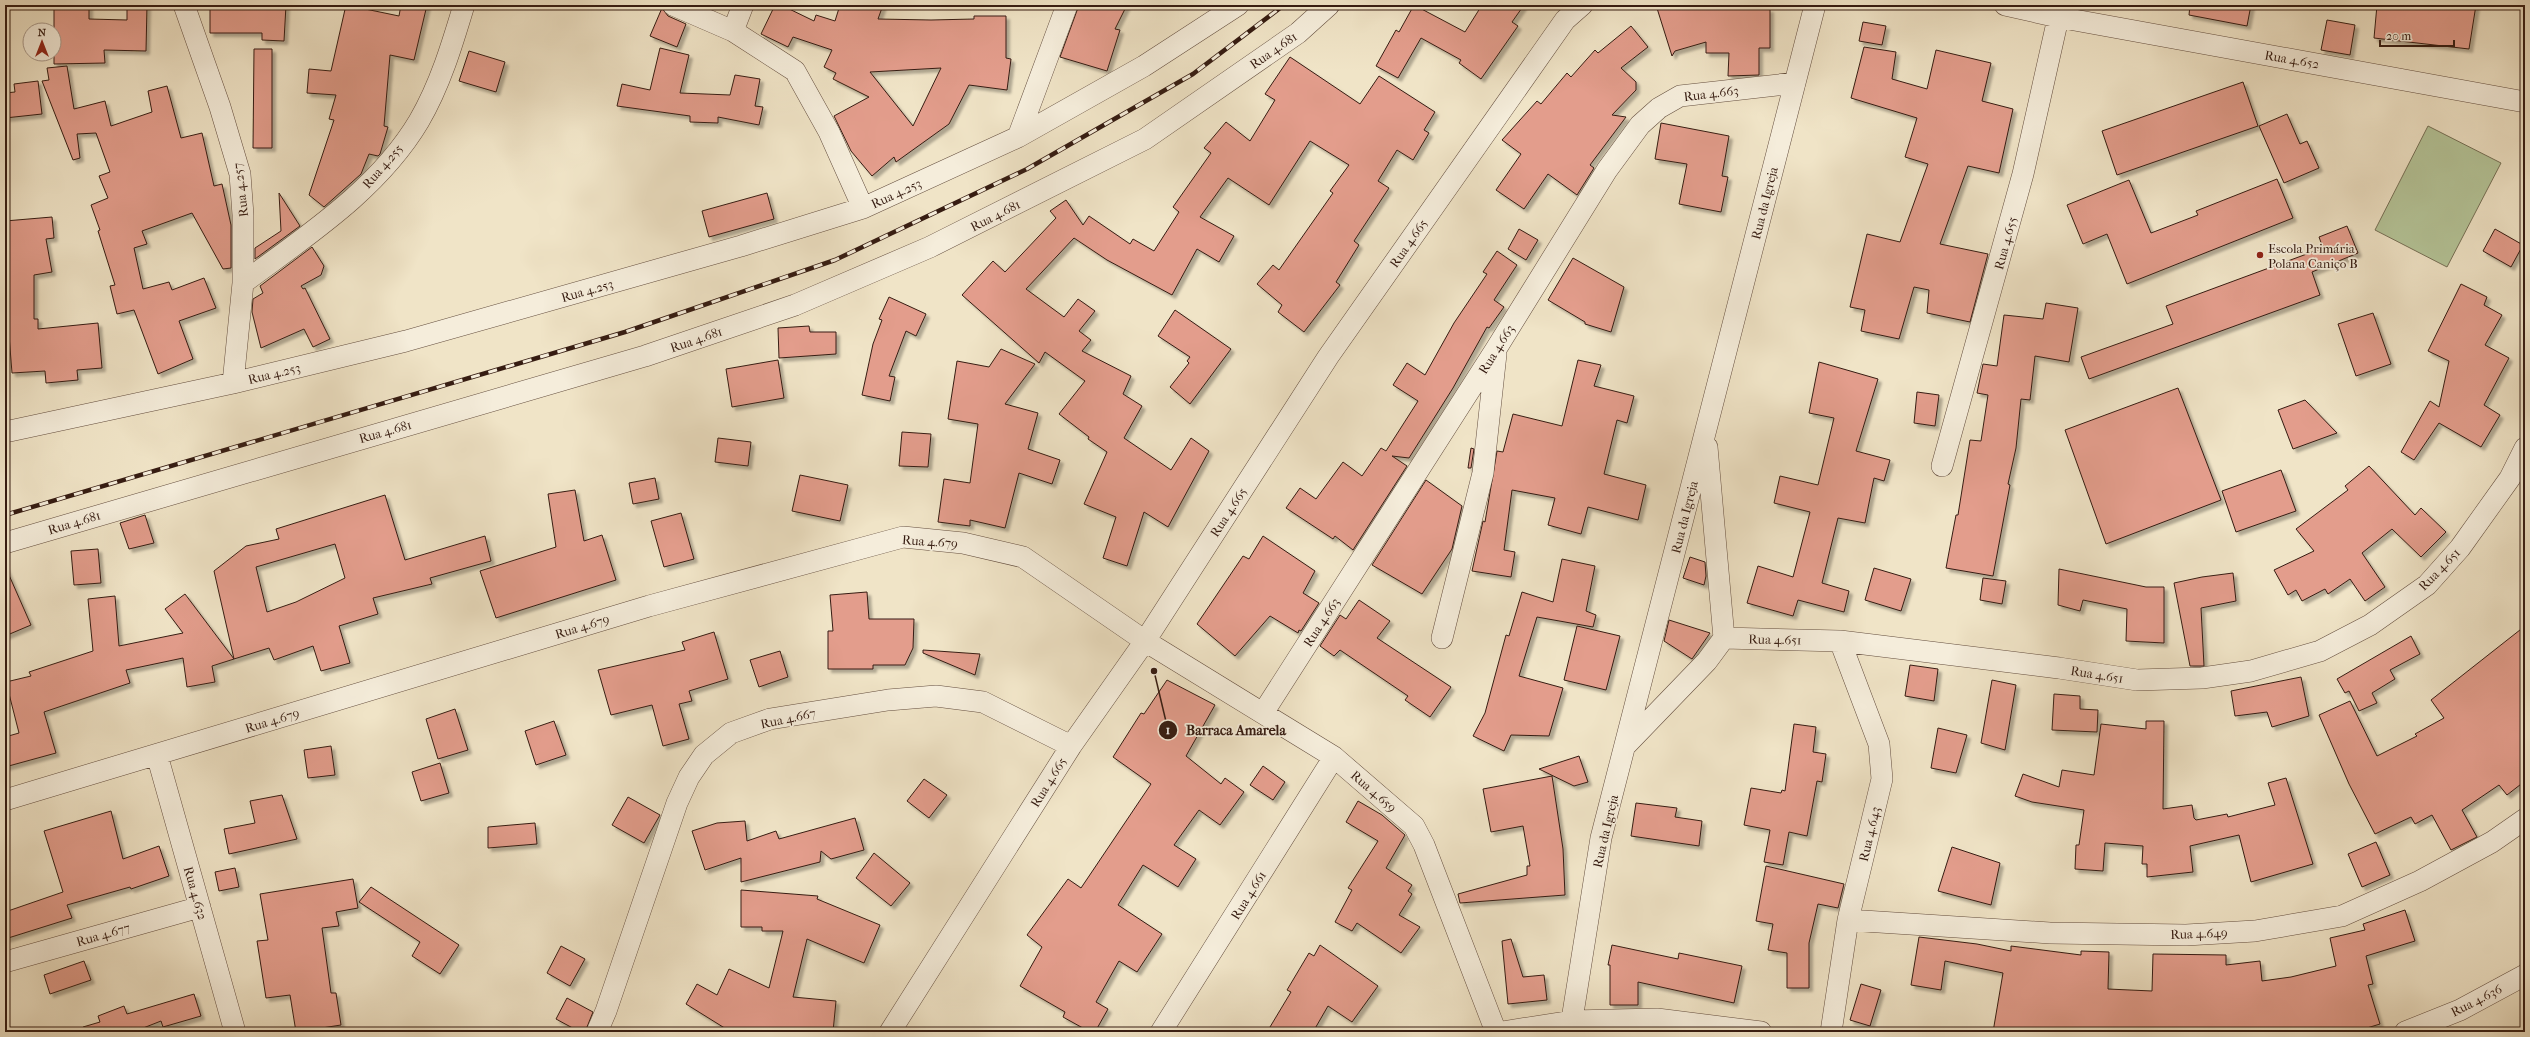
<svg xmlns="http://www.w3.org/2000/svg" width="2530" height="1037" viewBox="0 0 2530 1037" font-family="'IM FELL French Canon',serif">
  <style>
    .green { fill: #b5c599; stroke: #767056 }
    .building { fill: #e39d8c; stroke: #361c12; fill-rule: evenodd; filter: url(#shadow) }
    .lines { fill: none; stroke-linecap: round; stroke-linejoin: round }
    .street-casing { stroke: #644e3f; stroke-width: 22 }
    .street { stroke: #f5eddb; stroke-width: 21 }
    .rail-casing { stroke: #361c12; stroke-width: 4.5 }
    .rail { stroke: #f5eddb; stroke-width: 3; stroke-dasharray: 9; stroke-linecap: butt }
    .poi-dot { fill: #8f2418; stroke: #f5eddb; stroke-width: 1.5 }
    .labels { text-anchor: middle; stroke-width: 3.5; stroke-linejoin: round; paint-order: stroke }
    .street-label { font-size: 13px; fill: #361c12; stroke: #f5eddb }
    .poi-label { font-size: 13px; fill: #361c12; stroke: #f5eddb; text-anchor: start }
    .leader { fill: none; stroke: #361c12; stroke-width: 1.5 }
    .callout-dot { fill: #361c12; stroke: #f5eddb; stroke-width: 1.5 }
    .mark-label { font-size: 12px; text-anchor: middle; font-weight: bold; fill: #fff }
    .callout-label { font-size: 14px; text-anchor: middle; font-weight: bold; fill: #361c12; stroke: #f5eddb; stroke-width: 3.5; stroke-linejoin: round; paint-order: stroke }
  </style>
  <defs>
    <filter id="shadow"><feDropShadow dx="3.5" dy="3.5" stdDeviation="1" flood-color="#0004"/></filter>
  </defs>
  <rect width="100%" height="100%" fill="#f0e4c7"/>
  <filter id="stains"><feTurbulence type="fractalNoise" baseFrequency=".005" numOctaves="4"/><feColorMatrix values="0 0 0 0 .2 0 0 0 0 .09 0 0 0 0 .02 0 0 0 .5 -.17"/></filter>
  <radialGradient id="worn" r=".72"><stop offset=".6" stop-color="#630" stop-opacity="0"/><stop offset="1" stop-color="#630" stop-opacity=".3"/></radialGradient>
  <path class="green" d="M2428 126 2501 163 2447 267 2375 230Z"/>
  <path class="building" d="M54 5H89V19L127 20V5H147L146 51 104 50 105 63 54 64Z
    M210 5H286L284 41 262 40V33H210Z
    M346 5 399 16 401 5H427L414 60 390 55 384 126 388 127 380 154 378 156 369 154 361 174 324 207 309 195 334 120 329 119 336 95 307 93 309 69 331 71Z
    M775 5H781L814 21 816 15 835 21 840 5H883L878 19 931 20 974 19V16H1006V58L1011 59 1007 90 969 85 949 124 896 162 894 157 872 176 851 151 834 116 869 97 833 79 836 73 824 67 832 50 793 37 788 47 761 34ZM941 68 913 126 870 72Z
    M1079 5H1127L1115 29 1120 30 1107 71 1060 57Z
    M1414 5 1465 32 1482 5H1524L1512 22 1518 26 1481 79 1459 63 1461 60 1421 38 1398 78 1376 66 1396 30 1399 32Z
    M1656 5H1741V9H1770V48H1759V75L1728 76 1729 53H1706V42L1675 51 1672 56Z
    M2190 5H2251L2247 26 2189 15Z
    M2377 5H2476L2469 49 2374 38Z
    M662 8 668 16 686 24 677 47 650 36Z
    M2327 20 2355 25 2350 55 2321 50Z
    M1863 22 1886 26 1882 45 1859 41Z
    M1631 26 1648 47 1621 68 1636 82V90L1612 115 1626 117 1590 165 1594 168 1577 195 1548 174 1524 209 1496 190 1521 154 1502 140 1537 101 1541 104 1567 73 1571 77 1595 50 1598 53Z
    M1864 47 1896 52 1892 79 1927 89 1936 50 1991 63 1982 101 2013 109 1999 173 1968 166 1940 244 1988 254 1970 322 1927 313 1929 290 1914 287 1899 339 1861 331 1865 310 1850 307 1867 234 1900 242 1928 164 1905 157 1917 118 1851 98Z
    M660 48 689 55 680 93 730 95 735 75 760 79 755 106 763 107 759 125 718 117V123L690 122V116L617 106 622 84 650 90Z
    M254 49H272V148H253Z
    M469 51 505 62 496 92 459 81Z
    M1290 57 1360 104 1379 76 1435 112 1424 130 1429 133 1413 160 1397 150 1378 181 1389 188 1354 241 1359 245 1336 282 1340 285 1304 332 1278 312 1282 305 1257 284 1273 265 1279 270 1333 193 1330 191 1349 165 1310 141 1269 205 1228 178 1200 217 1234 236 1219 262 1197 249 1172 295 1107 260 1074 238 1026 289 1064 317 1078 299 1095 311 1079 331 1091 340 1082 351 1131 376 1123 394 1142 406 1124 438 1171 470 1191 438 1209 451 1168 527 1144 512 1127 566 1103 558 1116 517 1084 504 1107 452 1088 439 1089 437 1059 414 1085 381 1045 352 1039 363 962 295 993 261 1005 272 1056 218 1050 211 1066 200 1083 225 1089 216 1130 244 1133 239 1154 251 1179 212 1173 207 1211 153 1204 148 1226 122 1250 141 1275 100 1265 94Z
    M67 66 74 109 105 101 111 126 152 112 148 91 167 86 181 138 202 133 214 186 222 184 231 225V268L223 269 192 213 142 231 147 244 134 248 143 289 169 282 172 290 204 278 216 308 179 321 193 359 158 374 134 310 117 314 110 286 115 285 98 231 100 230 91 205 108 198 99 176 110 172 96 133 77 134 80 158 73 160 42 81 49 80 47 68Z
    M38 81 42 114 5 118V93L15 92 14 84Z
    M2243 82 2258 126 2117 175 2102 131Z
    M2287 114 2300 144 2307 141 2319 168 2284 183 2259 126Z
    M1661 123 1729 136 1722 176 1728 177 1721 212 1679 204 1687 164 1655 159Z
    M2277 179 2293 218 2127 284 2107 234 2083 244 2067 205 2129 180 2151 233 2198 215 2196 211Z
    M279 193 300 226 255 259V248L281 231Z
    M767 193 774 219 709 237 702 211Z
    M52 217 54 238 46 239 52 272 34 275V319H38V329L98 323 102 368 77 370 78 380 46 383 45 371 12 373 9 335H5V221Z
    M2347 226 2358 253 2312 272 2320 295 2089 379 2081 357 2173 324 2166 306 2323 248 2319 237Z
    M1519 229 1538 240 1526 260 1508 249Z
    M2495 229 2523 245 2511 267 2483 251Z
    M312 247 324 266 321 275 301 286 303 289 305 288 330 339 313 347 304 329 261 348 252 312 253 299 263 293 260 286Z
    M1497 251 1517 265 1494 300 1504 307 1489 328 1487 327 1453 388 1409 458 1392 456 1407 466 1353 550 1335 536 1333 539 1286 508 1300 488 1316 499 1343 462 1362 476 1381 448 1386 451 1418 401 1393 385 1407 363 1425 375 1454 323 1487 274 1483 272Z
    M1573 258 1624 287 1611 332 1585 324V322L1548 300Z
    M2461 284 2487 297 2484 305 2502 315 2485 345 2509 358 2484 405 2500 415 2481 447 2439 423 2414 460 2401 452 2430 401 2439 407 2449 361 2428 351Z
    M889 297 926 314 916 336 906 331 889 376 895 377 890 401 862 395 873 344 882 320 879 319Z
    M2046 303 2078 308 2069 362 2035 356 2030 400 2021 399 2016 448 2008 484 2010 485 1993 576 1946 568 1956 515H1958L1970 440 1981 441 1988 395 1977 393 1983 364 1997 366 2004 315 2043 319Z
    M1175 310 1231 349 1190 404 1170 387 1189 363 1187 361 1190 357 1158 336Z
    M2373 313 2391 364 2356 376 2338 324Z
    M809 326 810 332H836V354L779 358 778 328Z
    M1001 349 1035 364 1005 404 1038 413 1028 449 1060 460 1052 484 1019 473 1005 528 970 520V526L938 522 944 479 970 483 978 424 948 419 957 361 989 367Z
    M778 360 784 398 732 407 726 369Z
    M1578 360 1601 365 1594 386 1634 396 1627 423 1617 420 1604 474 1646 485 1638 520 1588 507 1581 534 1548 525 1555 498 1512 490 1504 550 1515 552 1511 577 1472 571 1483 521 1485 522 1497 451 1503 452 1513 414 1562 426Z
    M1819 362 1878 379 1856 451 1890 460 1884 481 1874 478 1865 523 1838 518 1822 583 1849 591 1844 612 1798 600 1793 616 1747 603 1758 566 1793 577 1810 512 1774 503 1780 476 1818 485 1834 418 1809 413Z
    M2178 388 2221 500 2106 544 2065 430Z
    M1917 392 1939 395 1935 426 1914 423Z
    M2305 400 2337 433 2293 449 2278 410Z
    M902 432 931 434 928 467 899 466Z
    M718 438 751 442 748 466 715 462Z
    M1471 448 1474 449 1471 468H1468Z
    M2369 466 2415 515 2421 508 2446 532 2421 557 2392 529 2362 553 2385 587 2365 601 2350 579 2328 594 2325 589 2302 601 2296 590 2288 595 2274 570 2314 551 2296 529 2348 490 2345 486Z
    M2281 470 2296 511 2236 532 2222 491Z
    M800 475 848 485 840 521 792 511Z
    M655 478 659 499 633 504 629 483Z
    M1426 480 1462 506 1452 549 1422 594 1372 565Z
    M575 490 584 541 602 535 616 580 496 618 480 571 556 547 548 494Z
    M385 495 405 560 485 536 491 561 430 578 432 584 373 598 378 614 339 626 350 663 321 671 313 646 274 660 269 648 234 659 214 571 246 546 279 539 276 529ZM335 544 345 578 296 602 267 612 256 567Z
    M681 513 694 559 664 567 651 521Z
    M145 515 154 543 129 549 120 523Z
    M1263 536 1315 571 1303 593 1319 603 1301 631 1299 630 1298 633 1270 616 1235 656 1197 624 1243 556 1249 559Z
    M98 549 101 583 74 585 71 551Z
    M1690 557 1705 562 1706 576 1704 585 1683 578Z
    M1562 559 1595 566 1586 611 1596 615 1593 627 1537 617 1519 676 1563 688 1549 736 1511 735 1504 751 1473 736 1485 713 1506 635 1509 636 1522 592 1553 602Z
    M5 566 31 625 5 636Z
    M1874 568 1911 579 1901 611 1865 600Z
    M2059 569 2146 587H2164V643L2126 641 2127 609 2083 600 2080 611 2058 605Z
    M2233 573 2236 601 2201 608 2204 666H2190L2174 583 2202 577Z
    M1983 578 2006 581 2002 604 1980 600Z
    M867 592 869 619H914L913 648 905 665H873V669H828V631H833L830 595Z
    M185 594 234 659 212 666 215 682 187 687 183 658 126 670 130 683 44 712 56 753 5 767V737L19 733 6 682 31 676 29 672 93 651 88 599 115 596 119 646 183 633 165 609Z
    M1359 600 1390 621 1377 638 1451 687 1430 717 1405 700 1408 696 1340 650 1334 656 1320 646 1340 615 1346 619Z
    M1669 620 1710 633 1692 659 1664 641Z
    M1577 626 1620 636 1606 690 1564 680Z
    M2525 626V781L2507 795 2499 785 2462 810 2477 837 2451 850 2432 815 2415 824 2411 817 2375 834 2349 784 2319 715 2350 701 2377 756 2417 736 2415 734 2444 718 2431 700Z
    M714 632 728 679 689 691 692 701 679 704 689 739 663 746 652 705 611 715 598 670 685 650 682 642Z
    M2411 636 2420 654 2390 670 2395 679 2372 693 2377 703 2359 711 2349 691 2345 693 2337 679Z
    M923 650 980 654 975 675 923 653Z
    M780 651 788 677 759 687 750 660Z
    M1910 665 1938 669 1934 701 1905 696Z
    M2301 677 2309 716 2272 727 2267 712 2235 716 2231 691Z
    M1167 680 1215 705 1186 756 1221 784 1225 778 1244 792 1220 825 1199 810 1174 845 1196 859 1178 887 1143 865 1118 905 1162 934 1137 972 1119 961 1096 1002 1108 1009 1095 1032H1090L1063 1017 1065 1012 1020 986 1042 947 1027 935 1068 879 1081 888 1151 784 1113 757 1141 713 1144 714Z
    M1992 680 2016 685 2005 750 1981 743Z
    M2054 694 2080 696V709L2098 710 2097 732 2052 730Z
    M455 709 468 750 438 759 426 719Z
    M554 721 566 755 536 765 525 731Z
    M2146 721H2164L2163 809 2192 805 2194 818 2196 820 2227 814 2228 817 2275 805 2268 783 2286 778 2313 864 2251 882 2239 835 2190 846 2193 872 2147 877V864H2142L2143 846 2105 843 2103 871 2075 869 2076 845H2079L2084 810 2032 802 2015 796 2023 774 2059 787 2062 770 2094 775 2101 724 2146 729Z
    M1794 724 1816 727 1813 752 1826 754 1822 782 1817 781 1807 836 1789 832 1783 865 1764 862 1770 830 1744 825 1751 788 1781 793 1782 790 1785 791Z
    M1938 728 1967 735 1956 773 1931 768Z
    M331 746 335 775 308 778 304 750Z
    M1579 756 1588 782 1574 786 1539 769Z
    M440 763 449 793 421 801 412 772Z
    M1263 766 1285 782 1273 800 1250 785Z
    M1552 776 1563 849 1565 895 1460 903 1458 894 1527 875V866H1530L1523 826 1491 832 1483 789Z
    M924 779 947 795 929 818 907 801Z
    M282 795 297 839 229 854 224 829 255 823 250 801Z
    M628 797 660 815 644 843 612 825Z
    M1358 801 1382 815 1405 835 1386 868 1412 885 1408 891 1412 894 1399 915 1420 927 1401 953 1357 923 1352 931 1335 922 1352 890 1348 888 1378 841 1346 822Z
    M1636 803 1677 808 1675 817 1702 821 1699 846 1631 836Z
    M111 811 123 859 159 846 169 876 131 889 130 887 67 905 72 918 5 939V912L63 892 44 831Z
    M855 818 864 850 831 859 821 851 820 862 741 882V858L705 870 692 831 717 823 745 821 747 841 776 831 779 839Z
    M535 823 537 844 488 848V827Z
    M2376 842 2390 875 2362 887 2348 854Z
    M1952 847 2000 863 1991 905 1938 891Z
    M874 853 910 883 891 906 856 878Z
    M1766 866 1844 884 1838 908 1818 904 1809 943V988H1787V953L1768 950 1773 924 1756 921Z
    M235 868 239 887 219 891 215 872Z
    M353 879 358 908 336 912 339 926 322 928 331 993H336L341 1025 296 1032 290 995 266 998 257 941 268 940 260 894Z
    M371 887 459 945 440 974 412 956 420 942 359 902Z
    M741 890 818 896 817 899 880 925 864 963 807 939 793 997 836 1001 833 1032H731L686 1004 697 984 717 995 729 969 769 988 783 931H762V927H741Z
    M2405 910 2415 941 2366 956 2373 984 2368 985 2380 1024 2354 1032H1993L2003 973 1945 961 1941 990 1911 985 1919 937 1977 944 2011 951V946L2081 955V951L2109 952 2108 989 2152 991 2153 954 2226 955V965L2260 961 2262 981 2291 977 2336 966 2330 938 2365 930 2363 924Z
    M1511 939 1523 977 1544 975 1547 1000 1508 1004 1502 941Z
    M1320 945 1378 986 1352 1022 1328 1006 1313 1032H1267L1291 992 1287 990 1309 953 1314 956Z
    M1612 945 1678 959 1679 953 1742 966 1734 1003 1638 982V1005H1610V965H1608Z
    M561 946 585 959 570 986 547 973Z
    M84 961 91 980 50 994 44 975Z
    M1861 984 1881 990 1870 1026 1850 1020Z
    M194 994 201 1016 163 1027 161 1021 133 1032H84L83 1027 100 1022 98 1016 124 1006 127 1014Z
    M567 998 593 1012 585 1032H580L556 1019Z"/>
  <g class="lines">
    <g class="street-casing">
      <path id="street" d="M184 5 220 107 240 174 243 215V283L233 383
        M673 5 733 31 795 71 829 132 863 208
        M2005 5 2058 17 2525 102
        M733 31 743 5
        M1018 137 1067 5
        M243 283C306 236 378 190 419 121 440 85 452 45 464 5
        M5 432 233 383 406 341 741 246 863 208 1018 137 1144 66 1238 5
        M1707 447 1724 638
        M1942 466 2023 174 2061 5
        M5 543 645 356 795 305 930 247 1145 139 1298 33 1329 5
        M1442 638 1483 473 1496 354
        M1724 638 1840 641 2059 668 2137 680 2202 678 2251 671 2320 651 2370 625 2427 585 2460 548 2510 478 2525 448
        M1263 713 1496 349 1607 170 1640 125 1659 108 1680 96 1795 83
        M1626 745 1707 661 1724 638
        M157 755 235 1032
        M5 800 649 606 903 537 963 543 1023 557 1145 641 1334 757 1414 826 1424 845 1496 1032
        M1848 920 2050 933 2186 935 2255 931 2342 916 2420 881 2492 842 2525 819
        M5 962 200 907
        M597 1032 606 1011 677 803 689 777 704 755 731 733 770 719 888 700 936 696 983 702 1071 746
        M890 1032 1071 746 1145 641 1328 357 1565 20 1582 5
        M1161 1032 1334 757
        M1502 1032 1572 1021 1657 1019 1761 1032
        M1570 1032 1601 838 1815 5
        M1831 1032 1848 920 1882 779 1879 744 1840 641
        M2405 1032 2460 1010 2525 975"/>
    </g>
    <use href="#street" class="street"/>
    <g class="rail-casing">
      <path id="rail" d="M5 515 625 332 835 260 1027 169 1193 74 1284 5"/>
    </g>
    <use href="#rail" class="rail"/>
  </g>
  <circle class="poi-dot" cx="2260" cy="255" r="4"/>
  <g class="labels">
    <g class="street-label">
      <text transform="translate(1273 50) rotate(-35)" y="5">Rua 4.681</text>
      <text transform="translate(2292 59) rotate(10)" y="5">Rua 4.652</text>
      <text transform="translate(1711 93) rotate(-7)" y="5">Rua 4.663</text>
      <text transform="translate(382 166) rotate(-49)" y="5">Rua 4.255</text>
      <text transform="translate(240 190) rotate(-97)" y="5">Rua 4.257</text>
      <text transform="translate(896 193) rotate(-25)" y="5">Rua 4.253</text>
      <text transform="translate(1764 203) rotate(-76)" y="5">Rua da Igreja</text>
      <text transform="translate(995 215) rotate(-27)" y="5">Rua 4.681</text>
      <text transform="translate(1408 243) rotate(-55)" y="5">Rua 4.665</text>
      <text transform="translate(2005 243) rotate(-75)" y="5">Rua 4.655</text>
      <text transform="translate(587 290) rotate(-16)" y="5">Rua 4.253</text>
      <text transform="translate(696 339) rotate(-19)" y="5">Rua 4.681</text>
      <text transform="translate(1496 349) rotate(-58)" y="5">Rua 4.663</text>
      <text transform="translate(274 373) rotate(-14)" y="5">Rua 4.253</text>
      <text transform="translate(385 431) rotate(-16)" y="5">Rua 4.681</text>
      <text transform="translate(1228 512) rotate(-57)" y="5">Rua 4.665</text>
      <text transform="translate(1684 517) rotate(-76)" y="5">Rua da Igreja</text>
      <text transform="translate(74 522) rotate(-17)" y="5">Rua 4.681</text>
      <text transform="translate(930 541) rotate(4)" y="5">Rua 4.679</text>
      <text transform="translate(2439 569) rotate(-46)" y="5">Rua 4.651</text>
      <text transform="translate(1321 622) rotate(-57)" y="5">Rua 4.663</text>
      <text transform="translate(582 626) rotate(-17)" y="5">Rua 4.679</text>
      <text transform="translate(1775 639) rotate(1)" y="5">Rua 4.651</text>
      <text transform="translate(2097 674) rotate(9)" y="5">Rua 4.651</text>
      <text transform="translate(788 718) rotate(-12)" y="5">Rua 4.667</text>
      <text transform="translate(272 720) rotate(-17)" y="5">Rua 4.679</text>
      <text transform="translate(1048 782) rotate(-58)" y="5">Rua 4.665</text>
      <text transform="translate(1374 791) rotate(41)" y="5">Rua 4.659</text>
      <text transform="translate(1605 831) rotate(-77)" y="5">Rua da Igreja</text>
      <text transform="translate(1869 834) rotate(-77)" y="5">Rua 4.643</text>
      <text transform="translate(196 893) rotate(74)" y="5">Rua 4.632</text>
      <text transform="translate(1248 895) rotate(-58)" y="5">Rua 4.661</text>
      <text transform="translate(2199 933) rotate(-2)" y="5">Rua 4.649</text>
      <text transform="translate(103 934) rotate(-16)" y="5">Rua 4.677</text>
      <text transform="translate(2476 1000) rotate(-27)" y="5">Rua 4.636</text>
    </g>
    <g class="poi-label">
      <text x="2268" y="253">Escola Primária<tspan x="2268" dy="15">Polana Caniço B</tspan></text>
    </g>
  </g>
  <path class="leader" d="M1154 671L1168 730"/>
  <g class="callout-dot">
    <circle cx="1154" cy="671" r="4"/>
    <circle cx="1168" cy="730" r="10"/>
  </g>
  <g class="mark-label">
    <text x="1168" y="734">1</text>
  </g>
  <g class="callout-label">
    <text x="1236" y="735">Barraca Amarela</text>
  </g>
  <rect width="2530" height="1037" fill="none" stroke="#f0e4c7" stroke-width="20"/>
  <rect x="6" y="6" width="2518" height="1025" fill="none" stroke="#361c12" stroke-width="2"/>
  <rect x="10" y="10" width="2510" height="1017" fill="none" stroke="#361c12"/>
  <g transform="translate(42 42)"><circle r="19" fill="#f5eddb" stroke="#a9998b"/>
  <path d="M0-3L7 15L0 10L-7 15Z" fill="#8f2418"/>
  <text y="-6" font-size="11" font-weight="bold" text-anchor="middle" fill="#361c12">N</text>
  </g>
  <path d="M2380 40v6h74v-6" fill="none" stroke="#361c12" stroke-width="2"/>
  <text x="2386" y="40" font-size="12" fill="#361c12" stroke="#f5eddb" stroke-width="3" paint-order="stroke">20 m</text>
  <rect width="100%" height="100%" filter="url(#stains)"/>
  <rect width="100%" height="100%" fill="url(#worn)"/>
</svg>
